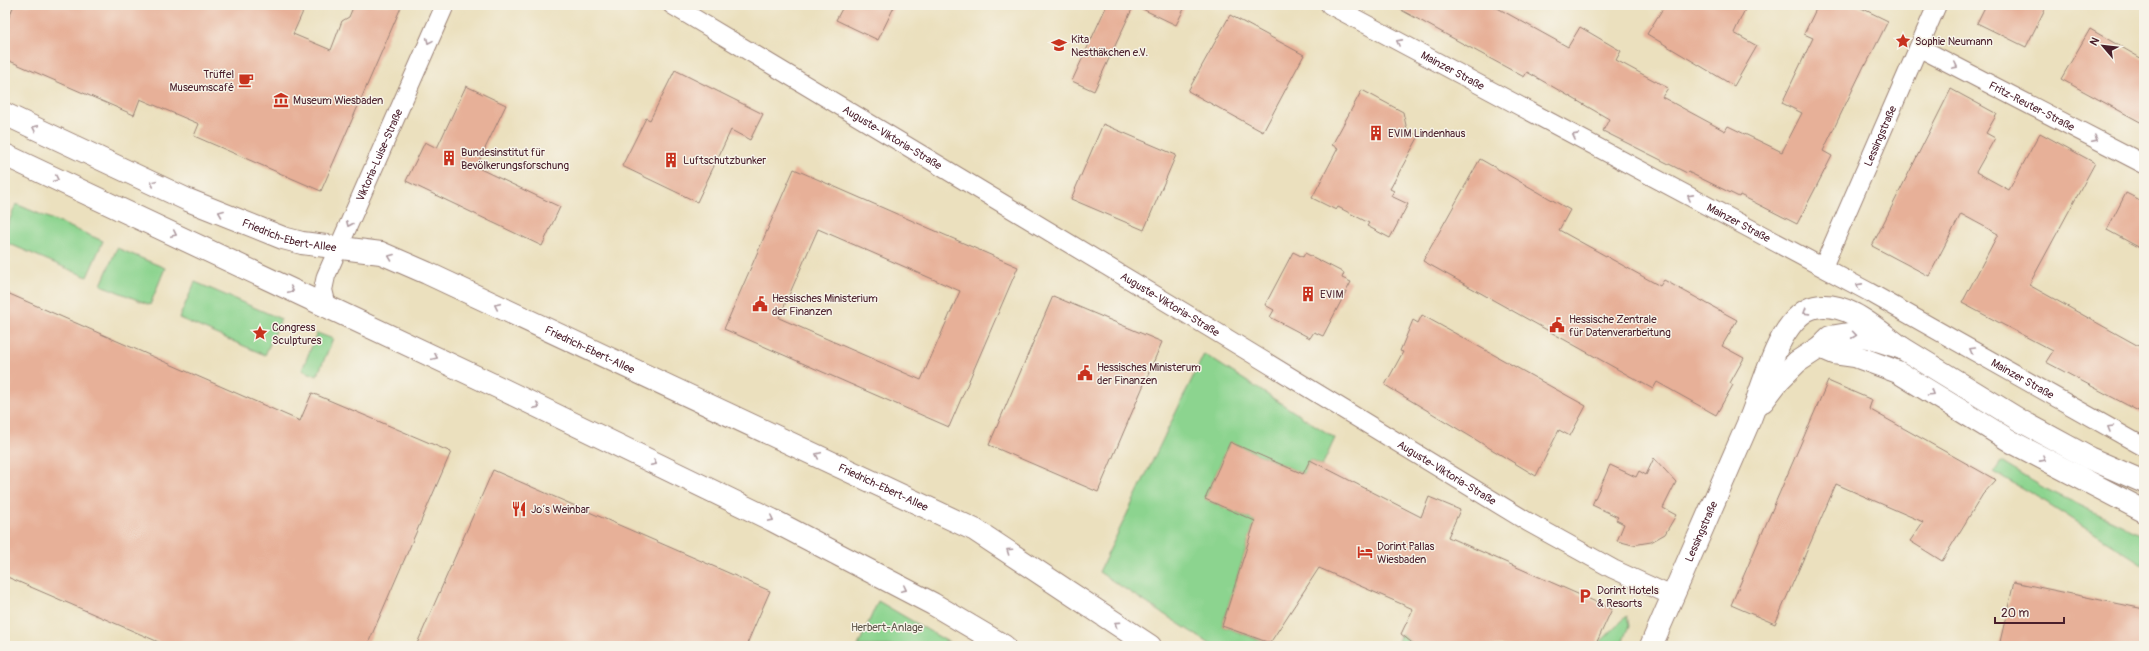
<svg xmlns="http://www.w3.org/2000/svg" width="2149" height="651" viewBox="0 0 2149 651" font-family="Pangolin,sans-serif">
  <style>
    .green { fill: #8cd48f; stroke: #6b7a5d }
    .building { fill: #e7b098; fill-rule: evenodd }
    .lines { fill: none; stroke-linecap: round; stroke-linejoin: round }
    .minor-casing { stroke: #9a8074; stroke-width: 20 }
    .tertiary-casing { stroke: #9a8074; stroke-width: 24 }
    .minor { stroke: #fff; stroke-width: 18 }
    .tertiary { stroke: #fff; stroke-width: 22 }
    .oneway { stroke: #ae9aa0 }
    .labels { text-anchor: middle; stroke-width: 3; stroke-linejoin: round; paint-order: stroke }
    .poi-label { font-size: 11px; fill: #4a1f2b; stroke: #f7f3e8; text-anchor: start }
    .street-label { font-size: 11px; fill: #4a1f2b; stroke: #f7f3e8 }
    .park-label { font-size: 11px; fill: #5e5549; stroke: #f7f3e8 }
  </style>
  <rect width="100%" height="100%" fill="#f7f3e8"/>
  <filter id="ink" filterUnits="userSpaceOnUse"><feTurbulence type="fractalNoise" baseFrequency=".025" numOctaves="2"/><feDisplacementMap in="SourceGraphic" scale="8" xChannelSelector="R" yChannelSelector="G"/><feConvolveMatrix kernelMatrix="1 2 1 2 8 2 1 2 1" color-interpolation-filters="sRGB"/></filter>
  <filter id="wash" filterUnits="userSpaceOnUse"><feTurbulence type="fractalNoise" baseFrequency=".012" numOctaves="4" result="noise"/><feDisplacementMap in="SourceGraphic" scale="16" xChannelSelector="R" yChannelSelector="G"/><feGaussianBlur stdDeviation="0.9" result="paint"/><feColorMatrix in="noise" values="0 0 0 0 0 0 0 0 0 0 0 0 0 0 0 0 0 1.4 0 .05"/><feComposite in="paint" operator="in"/></filter>
  <g filter="url(#wash)">
    <rect width="100%" height="100%" fill="#ebe0be"/>
    <path class="green" d="M16 204 103 241 87 277 5 242V231Z
      M117 248 165 268 150 305 101 285Z
      M195 282 281 319 265 355 179 318Z
      M317 333 333 339 317 376 302 370Z
      M1204 354 1335 438 1322 466 1310 460 1303 474 1230 442 1205 499 1255 521 1222 626 1277 646H1213L1099 572Z
      M2001 462 2044 488 2144 536V565L2046 502 1994 472Z
      M878 601 955 646H858Z
      M1627 616 1629 625 1621 646H1596Z
      M1401 634 1416 646H1396Z"/>
    <g id="blocks">
      <path class="building" d="M14 5H306L293 34 331 50 342 21 349 17 354 5H402L321 191 194 136 199 124 140 99 134 115 5 59V26Z
        M844 5H895L878 40 836 20Z
        M1107 5H1186L1176 25 1134 5 1094 91 1072 81Z
        M1392 5H1492L1568 47 1580 27 1621 51 1616 60 1668 88 1662 97 1725 131 1728 126 1782 152 1802 113 1782 103 1813 38 1804 34 1818 5H1855L1888 21 1866 65 1865 64 1823 151 1832 156 1797 224 1740 195 1739 197 1688 172 1687 173 1603 131 1609 119 1527 72 1524 77Z
        M1665 5H1747L1734 33 1757 46 1734 86 1647 34Z
        M1986 5H2047L2026 47 1977 23Z
        M1230 15 1304 55 1263 132 1188 91Z
        M2090 29 2144 60V124L2061 79Z
        M675 70 763 114 750 140 731 130 697 202 622 166 646 118 650 120Z
        M466 86 506 105 476 167 560 207 542 246 406 181 425 142 437 148Z
        M1951 89 1997 114 1986 133 1995 138 1976 172 2009 190 2040 133 2095 163 2029 285 2144 349V414L2046 362 2053 351 1962 303 1998 234 1961 214 1929 276 1872 246Z
        M1362 90 1403 112 1407 130 1419 136 1390 189 1394 191 1391 196 1408 204 1390 238 1367 226 1369 223 1338 207 1336 210 1312 198 1338 148 1332 145Z
        M1103 124 1176 155 1144 230 1071 199Z
        M1480 159 1570 210 1559 230 1660 286 1664 280 1737 320 1722 346 1744 358 1730 383 1733 385 1716 415 1657 382 1653 389 1423 261Z
        M794 169 1018 267 949 427 724 329ZM818 229 960 291 921 380 779 318Z
        M2126 193 2144 202V250L2107 230Z
        M1293 252 1303 257 1305 253 1344 273 1342 278 1351 282 1323 336 1314 332 1310 338 1270 317 1274 310 1265 305Z
        M5 292 300 421 312 393 451 452 367 646H168L5 576Z
        M1053 296 1162 342 1098 492 989 445Z
        M1422 315 1586 406 1570 436 1559 430 1536 476 1385 385 1403 352 1400 351 1413 320 1418 323Z
        M1828 381 1872 400 1869 409 1996 480 1983 494 1942 561 1910 541 1923 522 1836 484 1775 624 1731 605Z
        M1230 442 1303 474 1310 460 1421 517 1429 497 1460 510 1448 537 1612 609 1595 646H1416L1401 634 1413 609 1319 568 1270 643 1222 626 1255 521 1205 499Z
        M1654 458 1676 482 1663 508 1676 515 1665 534 1651 542 1633 545 1617 541 1624 524 1616 520 1618 517 1592 505 1610 465 1636 477 1639 471 1646 475Z
        M493 470 770 591 746 646H416Z
        M2014 582 2144 609V646H1999Z"/>
    </g>
  </g>
  <g filter="url(#ink)">
    <use href="#blocks" fill-opacity="0" stroke="#9a8074" stroke-width="1"/>
    <g class="lines">
      <g class="minor-casing">
        <g id="minor">
          <path id="s1" d="M672 5 1210 328 1528 522 1613 569 1672 596"/>
          <path id="s2" d="M1330 5 1869 292 2144 447"/>
          <path id="s3" d="M1920 48 2144 164"/>
          <path id="s4" d="M1823 267 1937 5"/>
          <path id="s5" d="M327 306 323 290 326 276 445 5"/>
        </g>
      </g>
      <g class="tertiary-casing">
        <g id="tertiary">
          <path id="s6" d="M5 114 188 200 283 238 302 243 381 253 427 273 975 530 1150 646"/>
          <path d="M5 155 502 389 772 520 933 604 1004 646"/>
          <path d="M1820 347 1834 353 1855 356 1898 372 2012 442 2144 511"/>
          <path d="M1763 401 1779 380 1797 362 1820 347 1830 337 1848 334 1868 337 1902 348 2021 421 2089 458 2144 482"/>
          <path id="s7" d="M1651 646C1684 570 1717 495 1750 419 1761 392 1768 363 1782 338 1789 326 1801 310 1815 307 1847 300 1878 331 1902 348"/>
        </g>
      </g>
      <use href="#minor" class="minor"/>
      <use href="#tertiary" class="tertiary"/>
    </g>
    <defs><path id="oneway-chevron" d="M-2-3.5L2.5 0L-2 3.5" fill="none" stroke-width="1.6" stroke-linecap="round" stroke-linejoin="round"/></defs>
    <g class="oneway">
      <use href="#oneway-chevron" transform="translate(429 41) rotate(114)"/>
      <use href="#oneway-chevron" transform="translate(1399 42) rotate(-152)"/>
      <use href="#oneway-chevron" transform="translate(1955 66) rotate(27)"/>
      <use href="#oneway-chevron" transform="translate(35 128) rotate(-155)"/>
      <use href="#oneway-chevron" transform="translate(1575 136) rotate(-152)"/>
      <use href="#oneway-chevron" transform="translate(2095 139) rotate(27)"/>
      <use href="#oneway-chevron" transform="translate(56 179) rotate(25)"/>
      <use href="#oneway-chevron" transform="translate(153 183) rotate(-155)"/>
      <use href="#oneway-chevron" transform="translate(1690 197) rotate(-152)"/>
      <use href="#oneway-chevron" transform="translate(221 213) rotate(-158)"/>
      <use href="#oneway-chevron" transform="translate(349 224) rotate(113)"/>
      <use href="#oneway-chevron" transform="translate(174 234) rotate(25)"/>
      <use href="#oneway-chevron" transform="translate(391 257) rotate(-159)"/>
      <use href="#oneway-chevron" transform="translate(1859 286) rotate(-152)"/>
      <use href="#oneway-chevron" transform="translate(291 290) rotate(25)"/>
      <use href="#oneway-chevron" transform="translate(497 306) rotate(-155)"/>
      <use href="#oneway-chevron" transform="translate(1806 312) rotate(148)"/>
      <use href="#oneway-chevron" transform="translate(1854 335) rotate(8)"/>
      <use href="#oneway-chevron" transform="translate(1972 350) rotate(-150)"/>
      <use href="#oneway-chevron" transform="translate(435 357) rotate(25)"/>
      <use href="#oneway-chevron" transform="translate(1931 393) rotate(31)"/>
      <use href="#oneway-chevron" transform="translate(537 406) rotate(26)"/>
      <use href="#oneway-chevron" transform="translate(2110 428) rotate(-150)"/>
      <use href="#oneway-chevron" transform="translate(818 455) rotate(-155)"/>
      <use href="#oneway-chevron" transform="translate(2043 459) rotate(29)"/>
      <use href="#oneway-chevron" transform="translate(654 463) rotate(26)"/>
      <use href="#oneway-chevron" transform="translate(771 519) rotate(27)"/>
      <use href="#oneway-chevron" transform="translate(1009 551) rotate(-146)"/>
      <use href="#oneway-chevron" transform="translate(904 589) rotate(27)"/>
      <use href="#oneway-chevron" transform="translate(1117 624) rotate(-146)"/>
    </g>
  </g>
  <defs>
    <g id="sight-bare" transform="scale(1.2)"><path d="M0-6L1.8-2.2L6-1.7L2.9 1.2L3.7 5.4L0 3.3L-3.7 5.4L-2.9 1.2L-6-1.7L-1.8-2.2Z" fill="#c8321e" stroke="#f7f3e8" stroke-width="2.5" paint-order="stroke"/></g>
    <g id="school-bare" transform="scale(1.2)"><path d="M0-5L7-2L0 1L-7-2ZM-4 1L0 2.5L4 1V4Q0 6-4 4Z" fill="#c8321e" stroke="#f7f3e8" stroke-width="2.5" paint-order="stroke"/></g>
    <g id="cafe-bare" transform="scale(1.2)"><path d="M-5.5-4.5H6V0H3Q3 3.5 0 3.5H-2.5Q-5.5 3.5-5.5 0ZM3-3.2v2h1.7v-2ZM-6 4.5H4V6H-6Z" fill="#c8321e" stroke="#f7f3e8" stroke-width="2.5" paint-order="stroke"/></g>
    <g id="museum-bare" transform="scale(1.2)"><path d="M0-6L6-3V-2H-6V-3ZM-5-1h2V3h-2ZM-1-1h2V3h-2ZM3-1h2V3H3ZM-6 4H6V6H-6Z" fill="#c8321e" stroke="#f7f3e8" stroke-width="2.5" paint-order="stroke"/></g>
    <g id="building-bare" transform="scale(1.2)"><path d="M-4-6H4V6H1V3H-1V6H-4ZM-2.5-4.3h1.7v1.8h-1.7ZM.8-4.3h1.7v1.8H.8ZM-2.5-1h1.7V.8h-1.7ZM.8-1h1.7V.8H.8Z" fill="#c8321e" stroke="#f7f3e8" stroke-width="2.5" paint-order="stroke"/></g>
    <g id="civic-bare" transform="scale(1.2)"><path d="M-.6-6.5H3V-4.5H.6V-3L4-1V1h2V6H-6V1h2V-1L-.6-3ZM-1.2 2.5V6h2.4V2.5Z" fill="#c8321e" stroke="#f7f3e8" stroke-width="2.5" paint-order="stroke"/></g>
    <g id="restaurant-bare" transform="scale(1.2)"><path d="M-5-6h1v4h1v-4h1v4h1v-4h1v5L-1.5 .5V6h-2V.5L-5-1ZM5-6V6H3V1.5H1.5Q1.5-4 5-6Z" fill="#c8321e" stroke="#f7f3e8" stroke-width="2.5" paint-order="stroke"/></g>
    <g id="hotel-bare" transform="scale(1.2)"><path d="M-6-4.5h1.5V1H6V5H4.5V3h-9V5H-6ZM-4 0a1.8 1.8 0 1 1 3.6 0ZM.5 0V-2.5h3Q6-2.5 6 0Z" fill="#c8321e" stroke="#f7f3e8" stroke-width="2.5" paint-order="stroke"/></g>
    <g id="parking-bare" transform="scale(1.2)"><path d="M-3.5-5.5H1a3.5 3.5 0 0 1 0 7H-1V5.5H-3.5ZM-1-3.4V-.6H.8a1.4 1.4 0 0 0 0-2.8Z" fill="#c8321e" stroke="#f7f3e8" stroke-width="2.5" paint-order="stroke"/></g>
  </defs>
  <g fill-rule="evenodd">
    <use href="#sight-bare" x="1903" y="41"/>
    <use href="#school-bare" x="1059" y="45"/>
    <use href="#cafe-bare" x="246" y="80"/>
    <use href="#museum-bare" x="281" y="100"/>
    <use href="#building-bare" x="1376" y="133"/>
    <use href="#building-bare" x="449" y="158"/>
    <use href="#building-bare" x="671" y="160"/>
    <use href="#building-bare" x="1308" y="294"/>
    <use href="#civic-bare" x="760" y="304"/>
    <use href="#civic-bare" x="1557" y="325"/>
    <use href="#sight-bare" x="260" y="333"/>
    <use href="#civic-bare" x="1085" y="373"/>
    <use href="#restaurant-bare" x="519" y="509"/>
    <use href="#hotel-bare" x="1365" y="552"/>
    <use href="#parking-bare" x="1585" y="596"/>
  </g>
  <g class="labels">
    <g class="poi-label">
      <text x="1071" y="43">Kita<tspan x="1071" dy="13">Nesthäkchen e.V.</tspan></text>
      <text x="1915" y="45">Sophie Neumann</text>
      <text x="234" y="78" text-anchor="end">Trüffel<tspan x="234" dy="13">Museumscafé</tspan></text>
      <text x="293" y="104">Museum Wiesbaden</text>
      <text x="1388" y="137">EVIM Lindenhaus</text>
      <text x="461" y="156">Bundesinstitut für<tspan x="461" dy="13">Bevölkerungsforschung</tspan></text>
      <text x="683" y="164">Luftschutzbunker</text>
      <text x="1320" y="298">EVIM</text>
      <text x="772" y="302">Hessisches Ministerium<tspan x="772" dy="13">der Finanzen</tspan></text>
      <text x="1569" y="323">Hessische Zentrale<tspan x="1569" dy="13">für Datenverarbeitung</tspan></text>
      <text x="272" y="331">Congress<tspan x="272" dy="13">Sculptures</tspan></text>
      <text x="1097" y="371">Hessisches Ministerum<tspan x="1097" dy="13">der Finanzen</tspan></text>
      <text x="531" y="513">Jo‘s Weinbar</text>
      <text x="1377" y="550">Dorint Pallas<tspan x="1377" dy="13">Wiesbaden</tspan></text>
      <text x="1597" y="594">Dorint Hotels<tspan x="1597" dy="13">&amp; Resorts</tspan></text>
    </g>
    <g class="street-label">
      <text dy="4" stroke="none"><textPath href="#s2" startOffset="139">Mainzer Straße</textPath></text>
      <text dy="4" stroke="none"><textPath href="#s3" startOffset="126">Fritz-Reuter-Straße</textPath></text>
      <text dy="4" stroke="none"><textPath href="#s4" startOffset="143">Lessingstraße</textPath></text>
      <text dy="4" stroke="none"><textPath href="#s1" startOffset="257">Auguste-Viktoria-Straße</textPath></text>
      <text dy="4" stroke="none"><textPath href="#s5" startOffset="163">Viktoria-Luise-Straße</textPath></text>
      <text dy="4" stroke="none"><textPath href="#s2" startOffset="463">Mainzer Straße</textPath></text>
      <text dy="4" stroke="none"><textPath href="#s6" startOffset="310">Friedrich-Ebert-Allee</textPath></text>
      <text dy="4" stroke="none"><textPath href="#s1" startOffset="581">Auguste-Viktoria-Straße</textPath></text>
      <text dy="4" stroke="none"><textPath href="#s6" startOffset="634">Friedrich-Ebert-Allee</textPath></text>
      <text dy="4" stroke="none"><textPath href="#s2" startOffset="787">Mainzer Straße</textPath></text>
      <text dy="4" stroke="none"><textPath href="#s1" startOffset="905">Auguste-Viktoria-Straße</textPath></text>
      <text dy="4" stroke="none"><textPath href="#s6" startOffset="958">Friedrich-Ebert-Allee</textPath></text>
      <text dy="4" stroke="none"><textPath href="#s7" startOffset="125">Lessingstraße</textPath></text>
    </g>
    <g class="park-label">
      <text x="887" y="631">Herbert-Anlage</text>
    </g>
  </g>
  <rect width="2149" height="651" fill="none" stroke="#f7f3e8" stroke-width="20"/>
  <g transform="translate(2103 46) rotate(298)" stroke="#f7f3e8" stroke-width="3" paint-order="stroke">
  <path d="M0-3L7 15L0 10L-7 15Z" fill="#4a1f2b"/>
  <text y="-6" font-size="11" font-weight="bold" text-anchor="middle" fill="#4a1f2b">N</text>
  </g>
  <path d="M1995 617v6h69v-6" fill="none" stroke="#4a1f2b" stroke-width="2"/>
  <text x="2001" y="617" font-size="12" fill="#4a1f2b" stroke="#f7f3e8" stroke-width="3" paint-order="stroke">20 m</text>
</svg>
